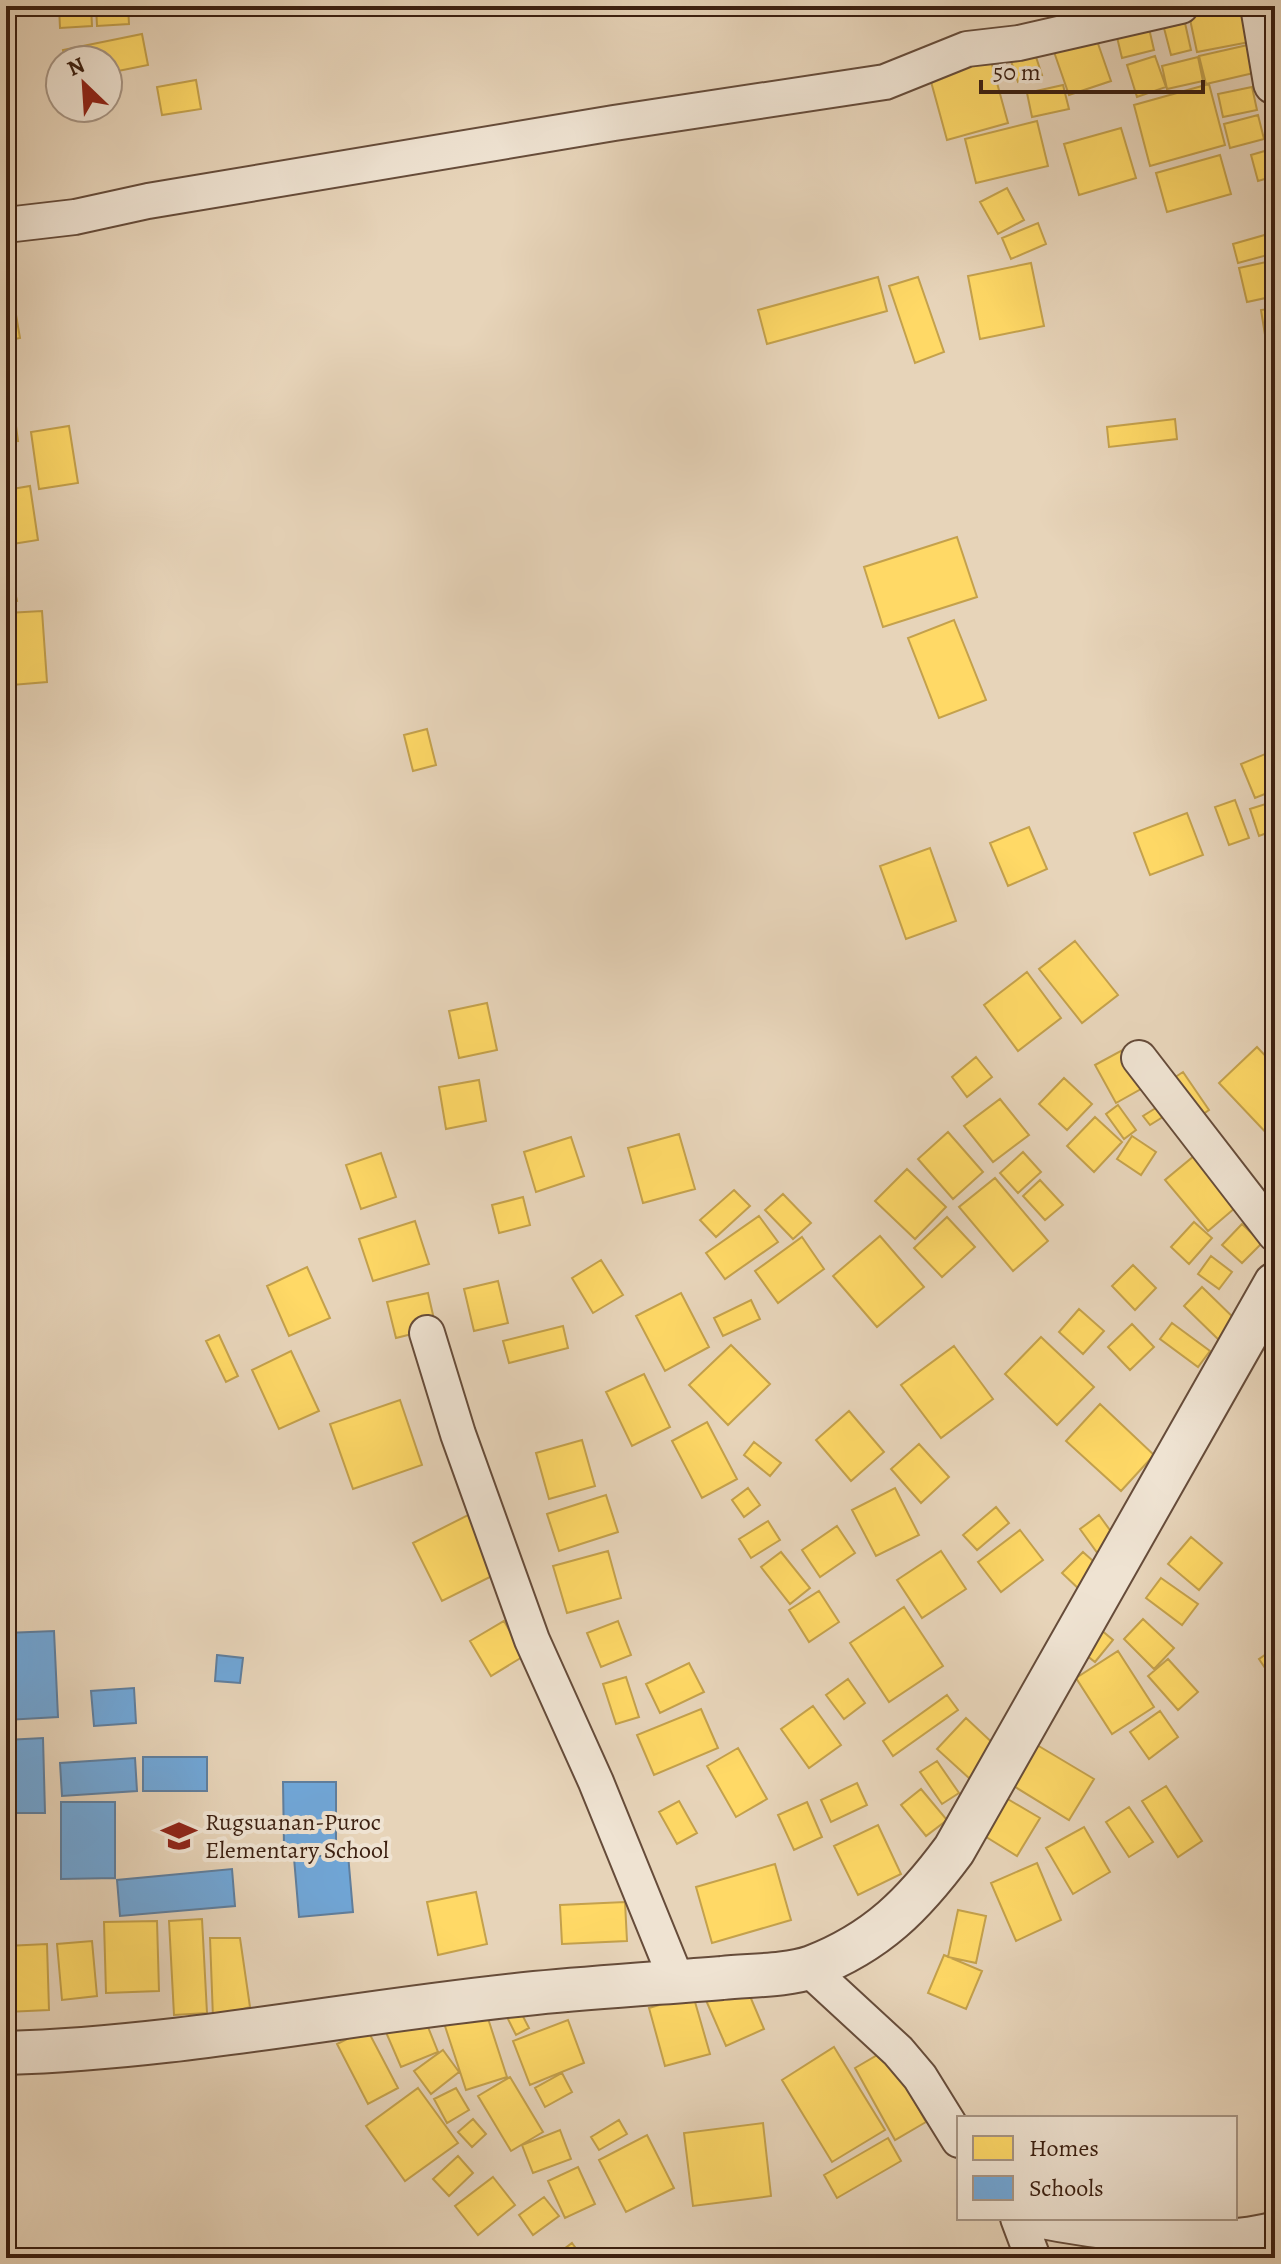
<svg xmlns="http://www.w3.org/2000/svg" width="1281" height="2264" viewBox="0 0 1281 2264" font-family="Alegreya,serif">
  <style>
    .homes { fill: #ffd966; stroke: #c4a14c; stroke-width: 2 }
    .schools { fill: #6fa8dc; stroke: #5f7f9f; stroke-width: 2 }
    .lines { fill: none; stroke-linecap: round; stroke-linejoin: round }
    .minor-casing { stroke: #664c3a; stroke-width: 38 }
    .tertiary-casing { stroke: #664c3a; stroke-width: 46 }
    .minor { stroke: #efe3d2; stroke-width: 34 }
    .tertiary { stroke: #efe3d2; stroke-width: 42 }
    .labels { text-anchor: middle; stroke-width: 8; stroke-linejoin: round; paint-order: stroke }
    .poi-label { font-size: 24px; fill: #3b1f10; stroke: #efe3d2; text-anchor: start }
  </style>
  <rect width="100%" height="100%" fill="#e7d4b9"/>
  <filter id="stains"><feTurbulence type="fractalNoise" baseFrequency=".0025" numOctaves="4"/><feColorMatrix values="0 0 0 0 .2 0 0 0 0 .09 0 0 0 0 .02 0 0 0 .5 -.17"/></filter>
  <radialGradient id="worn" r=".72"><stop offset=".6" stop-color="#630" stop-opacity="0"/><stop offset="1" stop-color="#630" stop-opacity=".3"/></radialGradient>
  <path class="homes" d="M59 6H91L92 26 60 28Z
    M96 6H128L129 24 97 26Z
    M1208 6H1253L1260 40 1197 52 1188 10Z
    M1185 23 1191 50 1171 55 1164 28Z
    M1148 24 1154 50 1122 58 1116 33Z
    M142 34 148 65 108 73V60H65L63 50Z
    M1095 35 1111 81 1069 95 1053 49Z
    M1252 44 1258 72 1206 84 1199 56Z
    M1033 48 1042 75 1018 82 1009 55Z
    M988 50 1008 123 947 140 927 67Z
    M1155 56 1166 87 1137 97 1127 65Z
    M1198 57 1203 81 1167 89 1162 66Z
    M196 80 201 109 162 115 157 87Z
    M1209 84 1225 145 1150 166 1134 105Z
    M1063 85 1069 109 1032 117 1027 93Z
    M1252 87 1257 110 1223 117 1218 94Z
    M1258 115 1264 139 1230 148 1224 124Z
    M1037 121 1048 166 976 183 965 139Z
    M1121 128 1136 178 1079 195 1064 144Z
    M1275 148V176L1258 181 1251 155Z
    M1220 155 1231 194 1167 212 1156 173Z
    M1007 188 1024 220 998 234 980 202Z
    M1038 223 1046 244 1011 259 1002 238Z
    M1275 232V253L1238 263 1233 244Z
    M6 257 20 338 6 341Z
    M1275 260V296L1247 302 1239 268Z
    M1031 263 1044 326 980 339 968 276Z
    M878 277 887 311 767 344 758 310Z
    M918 277 944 352 915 363 889 286Z
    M1275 308V377L1272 378 1261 310Z
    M14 411 18 441 6 442V412Z
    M1175 419 1177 439 1109 447 1107 427Z
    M69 426 78 483 39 489 31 432Z
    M30 486 38 540 6 545V490Z
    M957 537 977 597 883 627 864 567Z
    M8 560 17 601 6 603V561Z
    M42 611 47 682 12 685 7 613Z
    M954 620 986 700 939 718 908 638Z
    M427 729 436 765 413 771 404 735Z
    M1275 750V790L1255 798 1241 764Z
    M1235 800 1249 838 1229 845 1215 807Z
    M1275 801V830L1259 836 1250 809Z
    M1187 813 1203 855 1150 875 1134 833Z
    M1029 827 1047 869 1008 886 990 843Z
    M930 848 956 921 906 939 880 866Z
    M1075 941 1118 995 1082 1023 1039 969Z
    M1027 972 1061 1018 1018 1051 984 1005Z
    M487 1003 497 1050 459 1058 449 1011Z
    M1128 1047 1148 1085 1116 1103 1095 1065Z
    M1257 1047 1275 1066 1273 1140 1219 1083Z
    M976 1057 992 1077 967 1097 952 1077Z
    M1183 1072 1209 1110 1189 1124 1163 1085Z
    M1064 1078 1092 1104 1067 1130 1039 1104Z
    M479 1080 486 1121 446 1129 439 1087Z
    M1000 1099 1029 1135 993 1162 964 1126Z
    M1118 1105 1136 1130 1124 1139 1106 1114Z
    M1159 1106 1166 1115 1150 1125 1143 1116Z
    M1095 1117 1122 1142 1094 1172 1067 1146Z
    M948 1132 983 1172 953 1199 918 1159Z
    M679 1134 695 1189 643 1203 628 1148Z
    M1132 1136 1156 1152 1141 1175 1117 1159Z
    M571 1137 584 1176 536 1192 524 1152Z
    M1200 1151 1242 1202 1208 1231 1165 1180Z
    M1023 1152 1041 1172 1018 1193 1000 1173Z
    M381 1153 396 1197 361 1209 346 1165Z
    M907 1169 946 1207 915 1239 875 1201Z
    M995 1178 1048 1241 1013 1271 959 1207Z
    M1040 1180 1063 1205 1045 1220 1023 1196Z
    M734 1190 750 1206 716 1237 700 1220Z
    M783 1194 811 1223 793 1239 765 1210Z
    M523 1197 530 1225 499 1233 492 1205Z
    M759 1216 778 1242 725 1279 706 1253Z
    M947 1217 975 1247 942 1277 914 1248Z
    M415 1221 429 1264 373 1281 359 1239Z
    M1194 1222 1212 1238 1189 1264 1171 1247Z
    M1242 1224 1262 1243 1242 1263 1222 1245Z
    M880 1236 924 1287 877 1327 833 1276Z
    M802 1237 824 1269 778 1303 755 1271Z
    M1211 1256 1232 1272 1219 1289 1198 1274Z
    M601 1260 623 1295 593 1313 572 1278Z
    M1133 1265 1156 1288 1135 1310 1112 1286Z
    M307 1267 330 1318 289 1336 267 1286Z
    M498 1281 508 1323 474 1331 464 1289Z
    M1202 1287 1240 1324 1222 1343 1184 1306Z
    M428 1293 436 1328 396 1338 387 1302Z
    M681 1293 709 1347 665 1371 636 1316Z
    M751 1300 760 1319 723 1336 714 1318Z
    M1079 1309 1104 1331 1083 1354 1059 1332Z
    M1172 1323 1210 1351 1198 1367 1160 1339Z
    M1132 1324 1154 1347 1130 1370 1108 1347Z
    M563 1326 568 1348 509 1363 503 1341Z
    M219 1335 238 1376 226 1382 206 1341Z
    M1041 1337 1094 1387 1057 1425 1005 1374Z
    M731 1345 770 1384 728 1425 689 1385Z
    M954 1346 993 1399 941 1438 901 1385Z
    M291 1351 319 1411 279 1429 252 1370Z
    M644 1374 670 1427 632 1446 606 1392Z
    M400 1400 422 1465 353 1489 330 1424Z
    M1100 1404 1154 1455 1121 1491 1066 1441Z
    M849 1411 884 1452 851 1481 816 1440Z
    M707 1422 737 1479 702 1498 672 1441Z
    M582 1440 595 1486 549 1499 536 1453Z
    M754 1442 781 1463 770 1476 744 1455Z
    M919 1444 949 1477 921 1503 891 1469Z
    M748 1488 760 1505 744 1517 732 1500Z
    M895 1488 919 1535 876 1556 852 1510Z
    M606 1495 618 1532 559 1551 547 1514Z
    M996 1507 1009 1523 977 1550 963 1535Z
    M474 1512 504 1570 442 1601 413 1543Z
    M1099 1515 1120 1544 1101 1558 1080 1529Z
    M768 1521 780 1540 751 1558 739 1539Z
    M837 1526 855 1553 820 1577 802 1550Z
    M1020 1530 1043 1560 1001 1592 978 1562Z
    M1191 1537 1222 1563 1199 1590 1168 1564Z
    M608 1551 621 1598 567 1613 553 1566Z
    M941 1551 966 1589 922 1618 897 1580Z
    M781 1552 810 1588 790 1604 761 1567Z
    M1083 1552 1102 1569 1081 1591 1062 1573Z
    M1161 1578 1198 1604 1182 1625 1146 1598Z
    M819 1591 839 1622 809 1642 789 1610Z
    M904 1607 943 1666 889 1702 850 1643Z
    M1143 1619 1174 1648 1154 1669 1124 1639Z
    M504 1621 524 1656 491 1676 470 1641Z
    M618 1621 631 1655 601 1667 587 1633Z
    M1100 1629 1113 1640 1095 1662 1081 1651Z
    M1275 1648V1683L1259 1659Z
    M1118 1651 1154 1707 1112 1734 1076 1678Z
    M1168 1659 1198 1692 1178 1710 1148 1676Z
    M689 1663 704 1692 660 1713 646 1684Z
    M626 1677 639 1717 616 1724 603 1684Z
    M848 1679 865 1703 844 1719 826 1695Z
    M947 1695 958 1710 893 1756 883 1741Z
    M813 1706 841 1745 809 1768 781 1729Z
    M701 1709 718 1748 654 1775 637 1735Z
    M1160 1711 1178 1737 1149 1759 1130 1732Z
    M966 1718 998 1748 970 1779 937 1749Z
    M1037 1745 1094 1779 1069 1820 1012 1785Z
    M738 1748 767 1799 736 1817 707 1766Z
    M937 1761 959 1793 942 1804 920 1772Z
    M857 1783 867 1805 831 1822 821 1800Z
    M1166 1786 1202 1841 1178 1857 1142 1801Z
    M921 1789 947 1820 926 1836 901 1805Z
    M1006 1798 1040 1818 1017 1856 983 1835Z
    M679 1801 697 1833 677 1844 659 1812Z
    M807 1802 822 1837 794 1850 778 1815Z
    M1129 1807 1153 1842 1129 1857 1106 1822Z
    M878 1825 901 1874 858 1895 834 1846Z
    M1084 1827 1110 1872 1073 1894 1046 1848Z
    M1037 1863 1061 1920 1016 1941 991 1883Z
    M775 1864 791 1920 712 1943 696 1887Z
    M476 1892 487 1944 438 1955 427 1902Z
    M625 1902 627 1941 562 1944 560 1905Z
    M958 1910 986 1916 976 1963 948 1957Z
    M202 1919 207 2013 174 2015 169 1921Z
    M157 1921 159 1991 106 1993 104 1922Z
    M210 1938H240L250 2007 213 2018Z
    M92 1941 97 1996 62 2000 57 1944Z
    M47 1944 49 2010 6 2012V1946Z
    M944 1955 982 1971 966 2009 928 1993Z
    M744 1982 764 2029 726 2046 705 1998Z
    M693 1995 710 2054 665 2066 649 2008Z
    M514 1999 529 2028 516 2035 501 2005Z
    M483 2003 507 2077 466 2090 442 2017Z
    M420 2007 438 2052 401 2067 382 2023Z
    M568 2020 584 2063 530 2085 513 2041Z
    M367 2029 398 2088 368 2104 337 2044Z
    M834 2047 885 2130 832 2162 782 2080Z
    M443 2050 459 2072 431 2094 414 2071Z
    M886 2050 926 2122 895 2140 855 2068Z
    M562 2073 572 2092 545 2107 535 2088Z
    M510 2077 543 2132 511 2151 478 2096Z
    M418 2088 458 2143 405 2181 366 2126Z
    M456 2088 469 2110 447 2123 434 2099Z
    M473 2119 486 2134 472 2147 458 2132Z
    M619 2120 627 2134 599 2150 591 2137Z
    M763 2123 771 2196 693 2206 684 2133Z
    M560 2130 571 2159 533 2173 522 2145Z
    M647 2135 674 2188 626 2212 599 2160Z
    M888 2138 901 2161 837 2198 824 2175Z
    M458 2156 473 2173 449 2196 433 2179Z
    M578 2167 595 2204 565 2218 548 2181Z
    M493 2177 515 2205 478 2235 455 2206Z
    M544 2197 559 2216 533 2235 519 2215Z
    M572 2243 583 2258H552Z"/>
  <path class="schools" d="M54 1631 58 1717 6 1720V1633Z
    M217 1655 243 1658 240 1683 215 1681Z
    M134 1688 136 1723 94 1726 91 1691Z
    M43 1738 45 1813H6V1740Z
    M143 1757H207V1791H143Z
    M135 1758 137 1791 62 1796 60 1763Z
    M283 1782H336V1846L284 1847Z
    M61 1802H115V1878L61 1879Z
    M348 1854 353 1912 299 1917 294 1858Z
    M232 1869 235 1906 120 1916 117 1880Z"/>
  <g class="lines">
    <g class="minor-casing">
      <path id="minor" d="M6 225 75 217 148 201 614 123 885 82 967 49 1019 43 1181 6
        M1139 1058 1275 1234
        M427 1333 458 1434 532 1640 596 1782 677 1981
        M808 1968 898 2051 920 2077 959 2140
        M1018 2218 1033 2258
        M1027 2218C1095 2232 1209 2248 1275 2229"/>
    </g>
    <g class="tertiary-casing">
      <path id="tertiary" d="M1262 6 1275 83
        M6 2053C183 2048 359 2010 535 1993 597 1987 660 1983 722 1978 750 1975 786 1976 812 1967 877 1942 914 1904 954 1850L1275 1284"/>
    </g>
    <use href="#minor" class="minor"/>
    <use href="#tertiary" class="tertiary"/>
  </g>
  <defs>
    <g id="school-bare" transform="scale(2.76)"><path d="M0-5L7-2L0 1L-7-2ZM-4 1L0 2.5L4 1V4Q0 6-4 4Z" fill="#8f2418" stroke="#efe3d2" stroke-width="2.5" paint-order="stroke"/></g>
  </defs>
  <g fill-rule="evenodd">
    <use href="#school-bare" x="179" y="1836"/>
  </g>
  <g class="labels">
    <g class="poi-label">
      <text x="205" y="1830">Rugsuanan-Puroc<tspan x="205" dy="28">Elementary School</tspan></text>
    </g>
  </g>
  <rect width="1281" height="2264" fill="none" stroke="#e7d4b9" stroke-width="32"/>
  <rect x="8" y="8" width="1265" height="2248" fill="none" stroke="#3b1f10" stroke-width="4"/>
  <rect x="16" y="16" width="1249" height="2232" fill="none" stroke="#3b1f10" stroke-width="2"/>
  <rect x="957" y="2116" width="280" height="104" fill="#efe3d2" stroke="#a79584" stroke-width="2"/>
  <rect x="973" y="2136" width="40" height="24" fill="#ffd966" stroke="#a79584" stroke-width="2"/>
  <text x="1029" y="2156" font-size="24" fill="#3b1f10">Homes</text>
  <rect x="973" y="2176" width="40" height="24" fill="#6fa8dc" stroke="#a79584" stroke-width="2"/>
  <text x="1029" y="2196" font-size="24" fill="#3b1f10">Schools</text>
  <g transform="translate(84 84) rotate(335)"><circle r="38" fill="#efe3d2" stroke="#a79584" stroke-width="2"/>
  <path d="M0-6L14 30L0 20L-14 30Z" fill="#8f2418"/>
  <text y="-12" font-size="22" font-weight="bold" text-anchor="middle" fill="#3b1f10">N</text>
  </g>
  <path d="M981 80v12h222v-12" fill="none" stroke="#3b1f10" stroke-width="4"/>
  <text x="993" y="80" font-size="24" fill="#3b1f10" stroke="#efe3d2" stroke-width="6" paint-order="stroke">50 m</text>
  <rect width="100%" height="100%" filter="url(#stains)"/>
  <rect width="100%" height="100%" fill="url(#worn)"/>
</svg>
